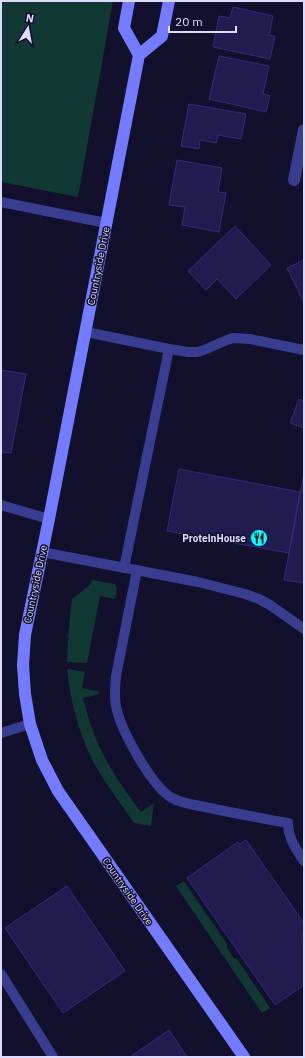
<svg xmlns="http://www.w3.org/2000/svg" width="305" height="1058" viewBox="0 0 305 1058" font-family="'IBM Plex Sans',sans-serif">
  <style>
    .green { fill: #123833 }
    .building { fill: #211b4f; stroke: #342b7d }
    .lines { fill: none; stroke-linecap: round; stroke-linejoin: round }
    .lane { stroke: #383d8f; stroke-width: 10 }
    .street { stroke: #383d8f; stroke-width: 12 }
    .secondary { stroke: #737cff; stroke-width: 12 }
    .labels { text-anchor: middle; stroke-width: 3; stroke-linejoin: round; paint-order: stroke }
    .street-label { font-size: 10px; fill: #dddcff; stroke: #12102d }
    .poi-label { font-size: 10px; font-weight: bold; fill: #dddcff; stroke: #12102d; text-anchor: end }
  </style>
  <rect width="100%" height="100%" fill="#12102d"/>
  <path class="green" d="M1 1H113L78 197 1 182Z
    M92 580 115 584C118 589 116 594 115 599L100 596 87 663 67 662 68 640 69 639V638L68 637 72 599 90 585Z
    M67 669 85 672 82 688 100 692 99 694 83 698C88 719 95 739 105 758 115 777 128 795 141 812L154 803 151 826 134 823C124 808 113 794 104 780 82 746 71 708 67 669Z
    M184 881 227 944V948L234 958 237 959 270 1008 262 1013 176 886Z"/>
  <path class="building" d="M233 7 273 16 269 35 275 36 270 59 213 47 219 16 230 18Z
    M219 56 269 66 263 94 270 96 266 112 209 99Z
    M189 104 246 114 241 139 218 135 216 143 200 140 199 149 181 146Z
    M177 160 222 168 218 192 226 193 219 232 182 225 185 207 169 205Z
    M235 226 271 265 236 299 217 279 206 290 188 271Z
    M304 260V303L287 268Z
    M1 370 26 374 11 453 1 452Z
    M299 399 304 401V428L290 423Z
    M179 469 300 492 289 553 167 531Z
    M304 473V583L284 580Z
    M246 840 304 923V934L301 936 304 940V985L275 1005 187 878 238 842 240 844Z
    M67 886 125 971 63 1013 5 928Z
    M169 1030 187 1057H130Z"/>
  <g class="lines">
    <path class="lane" d="M1 202 106 223
      M86 332 169 349 188 352H197L204 350 227 340 233 338 250 339 304 350
      M1 505 49 519
      M42 552 198 582 245 594 259 599 270 605 304 629
      M124 568 169 349
      M137 570 116 676C115 686 114 696 116 706 120 729 152 787 172 798 181 803 194 805 205 807 232 813 260 818 288 823 288 838 296 849 304 861
      M1 733 30 724
      M1 974 53 1057"/>
    <path class="street" d="M294 180 304 130"/>
    <path class="secondary" d="M129 1 124 28 139 55
      M169 1 162 36 139 55 49 519 25 635 23 665 25 694 30 724 42 760 58 791 244 1057"/>
  </g>
  <defs>
    <g id="restaurant-disc" transform="scale(0.9)"><circle r="9.5" fill="#08fdff" stroke="#12102d"/><path d="M-5-6h1v4h1v-4h1v4h1v-4h1v5L-1.5 .5V6h-2V.5L-5-1ZM5-6V6H3V1.5H1.5Q1.5-4 5-6Z" fill="#111"/></g>
  </defs>
  <g fill-rule="evenodd">
    <use href="#restaurant-disc" x="259" y="538"/>
  </g>
  <g class="labels">
    <g class="street-label">
      <text transform="translate(98 266) rotate(-79)" y="4">Countryside Drive</text>
      <text transform="translate(35 584) rotate(-78)" y="4">Countryside Drive</text>
      <text transform="translate(128 891) rotate(55)" y="4">Countryside Drive</text>
    </g>
    <g class="poi-label">
      <text x="246" y="542">ProteinHouse</text>
    </g>
  </g>
  <rect width="305" height="1058" fill="none" stroke="#dddcff" stroke-width="4"/>
  <g transform="translate(28 28) rotate(11)" stroke="#12102d" stroke-width="3" paint-order="stroke">
  <path d="M0-3L7 15L0 10L-7 15Z" fill="#dddcff"/>
  <text y="-6" font-size="11" font-weight="bold" text-anchor="middle" fill="#dddcff">N</text>
  </g>
  <path d="M169 26v6h67v-6" fill="none" stroke="#dddcff" stroke-width="2"/>
  <text x="175" y="26" font-size="12" fill="#dddcff" stroke="#12102d" stroke-width="3" paint-order="stroke">20 m</text>
</svg>
